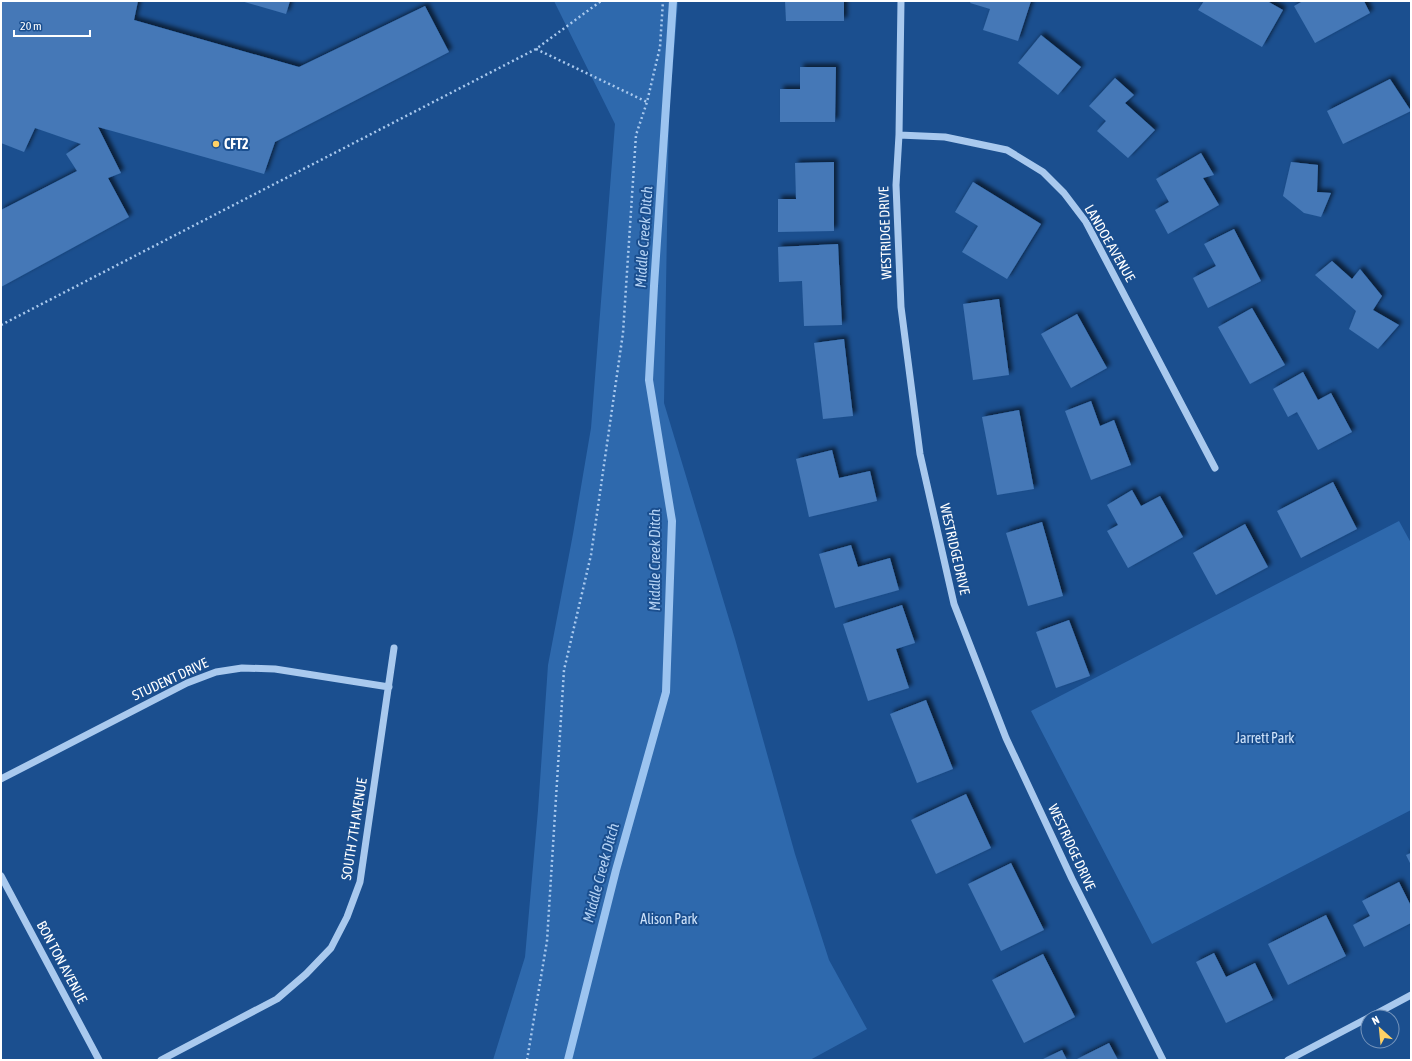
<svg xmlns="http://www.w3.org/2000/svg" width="1412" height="1061" viewBox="0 0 1412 1061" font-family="'Asap Condensed',sans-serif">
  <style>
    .green { fill: #2e69ad }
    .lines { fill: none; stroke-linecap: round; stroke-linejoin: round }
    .stream { stroke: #9cc4f0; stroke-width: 8 }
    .building { fill: #4478b7; filter: url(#shadow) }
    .path { stroke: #a9c9ee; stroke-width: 2.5; stroke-dasharray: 2 3; stroke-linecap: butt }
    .minor { stroke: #a9c9ee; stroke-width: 7 }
    .poi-dot { fill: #ffd166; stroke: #1b4f8f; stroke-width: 1.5 }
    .labels { text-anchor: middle; stroke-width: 4; stroke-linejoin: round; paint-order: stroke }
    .poi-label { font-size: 14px; font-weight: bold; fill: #fff; stroke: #1b4f8f; text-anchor: start }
    .street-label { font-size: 14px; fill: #fff; stroke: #1b4f8f }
    .park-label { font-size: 14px; fill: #cfe3fa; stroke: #1b4f8f }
    .water-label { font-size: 15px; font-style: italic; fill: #b5d3f5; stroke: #1b4f8f }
  </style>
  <defs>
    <filter id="shadow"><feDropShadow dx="3.5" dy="-3.5" stdDeviation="2" flood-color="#0009"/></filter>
  </defs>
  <rect width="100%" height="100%" fill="#1b4f8f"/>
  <path class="green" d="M554 1H678L669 113 664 403 735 639 795 854 829 960 867 1029 810 1060H493L525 957 538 810 548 665 573 534 591 428 615 124Z
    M1399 521 1411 543V810L1152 944 1031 711Z"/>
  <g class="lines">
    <path class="stream" d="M568 1060 616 870 666 692 672 521 649 380 654 286 673 1"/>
  </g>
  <path class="building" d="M1 1H138L134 20 299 67 425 6 449 52 275 142 264 174 98 127 121 173 108 178 129 217 1 287V210L77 171 66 154 81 144 35 128 24 152 1 143Z
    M241 1H290L286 14Z
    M785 1H844V21H786Z
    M971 1H1031L1018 41 983 30 990 9 970 3Z
    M1204 1H1267L1283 10 1262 47 1198 10Z
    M1303 1H1364L1370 13 1315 43 1294 6Z
    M1041 35 1081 67 1058 95 1018 63Z
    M800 67H836L835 122H780V89H800Z
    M1115 78 1134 95 1125 103 1155 130 1128 158 1097 131 1106 121 1089 106Z
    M1390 79 1411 111 1343 144 1327 111Z
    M1201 153 1214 175 1203 178 1219 205 1168 234 1155 210 1169 202 1156 179Z
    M834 162V231L778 232V199H796L795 163Z
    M1291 162 1318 165 1317 192 1331 193 1321 217 1304 213 1283 196Z
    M973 182 1041 224 1007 279 962 252 978 226 955 212Z
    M1234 229 1261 281 1208 308 1193 278 1216 266 1204 244Z
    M838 244 842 325 804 326 802 281 779 282 778 247Z
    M1332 261 1352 279 1360 269 1382 296 1373 310 1399 325 1378 349 1349 329 1356 311 1315 275Z
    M999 299 1009 375 973 380 963 304Z
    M1252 308 1285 365 1250 384 1218 327Z
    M1077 314 1107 368 1071 388 1041 334Z
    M844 339 853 416 823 419 814 343Z
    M1303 372 1318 400 1331 393 1352 432 1318 450 1297 412 1288 417 1273 389Z
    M1091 401 1100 426 1114 420 1131 465 1091 480 1065 411Z
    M1019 410 1034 489 997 495 982 417Z
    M832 450 839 478 870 471 877 501 809 517 796 459Z
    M1333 482 1357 529 1301 558 1277 511Z
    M1132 490 1141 506 1160 496 1183 537 1128 568 1107 531 1118 525 1107 505Z
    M1042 522 1063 596 1028 606 1006 533Z
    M1245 524 1268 567 1216 595 1193 553Z
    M851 545 858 567 890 558 899 590 835 608 819 554Z
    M902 605 915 643 896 649 909 688 868 701 843 624Z
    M1069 620 1090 676 1056 688 1036 632Z
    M926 700 953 769 917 783 890 714Z
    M966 794 991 848 936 874 911 820Z
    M1411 853V865L1406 855Z
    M1011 863 1044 930 1001 951 968 884Z
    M1399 882 1411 906V923L1364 947 1353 925 1370 916 1362 901Z
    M1326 915 1346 956 1288 985 1268 944Z
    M1214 953 1226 977 1255 963 1273 1000 1226 1023 1196 962Z
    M1043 954 1075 1017 1024 1043 992 980Z
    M1109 1043 1118 1060H1075Z
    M1062 1050 1067 1060H1041Z"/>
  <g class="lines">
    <path class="path" d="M536 49 647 102
      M1 325 536 49 601 1
      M527 1060 547 941 564 670 591 555 623 333 636 135 647 102 660 47 663 1"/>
    <path class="minor" d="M901 1 899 135 896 185 901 307 920 454 954 604 1006 738 1072 879 1163 1060
      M899 135 945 137 1007 150 1043 172 1064 193 1086 222 1215 468
      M1 779 187 683 216 672 242 668 275 669 389 687
      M1 876 99 1060
      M1370 1017 1411 995
      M161 1060 277 999 306 974 331 948 347 917 360 882 394 648
      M1288 1060 1368 1018"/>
  </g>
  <circle class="poi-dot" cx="216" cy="144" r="4"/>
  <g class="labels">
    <g class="poi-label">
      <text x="224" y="149">CFT2</text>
    </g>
    <g class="street-label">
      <text transform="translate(885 233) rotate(-92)" y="5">WESTRIDGE DRIVE</text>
      <text transform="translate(1110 243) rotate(60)" y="5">LANDOE AVENUE</text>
      <text transform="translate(955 549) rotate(77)" y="5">WESTRIDGE DRIVE</text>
      <text transform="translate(170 679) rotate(-25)" y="5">STUDENT DRIVE</text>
      <text transform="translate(354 829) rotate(-81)" y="5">SOUTH 7TH AVENUE</text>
      <text transform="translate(1072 847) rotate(65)" y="5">WESTRIDGE DRIVE</text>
      <text transform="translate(62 962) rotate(62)" y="5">BON TON AVENUE</text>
    </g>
    <g class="park-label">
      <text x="1265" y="743">Jarrett Park</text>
      <text x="669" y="924">Alison Park</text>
    </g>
    <g class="water-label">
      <text transform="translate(644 237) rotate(-86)" y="5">Middle Creek Ditch</text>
      <text transform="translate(655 560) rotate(-90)" y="5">Middle Creek Ditch</text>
      <text transform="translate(601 873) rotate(-75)" y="5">Middle Creek Ditch</text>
    </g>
  </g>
  <rect width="1412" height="1061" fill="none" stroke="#ffffff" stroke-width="4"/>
  <g transform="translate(1380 1029) rotate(333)"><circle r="19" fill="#1b4f8f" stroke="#7695bc"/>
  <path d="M0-3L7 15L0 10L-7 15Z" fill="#ffd166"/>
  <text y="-6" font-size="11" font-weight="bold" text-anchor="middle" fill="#ffffff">N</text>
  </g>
  <path d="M14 30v6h76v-6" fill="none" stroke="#ffffff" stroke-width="2"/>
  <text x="20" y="30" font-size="12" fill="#ffffff" stroke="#1b4f8f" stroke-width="3" paint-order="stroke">20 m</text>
</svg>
